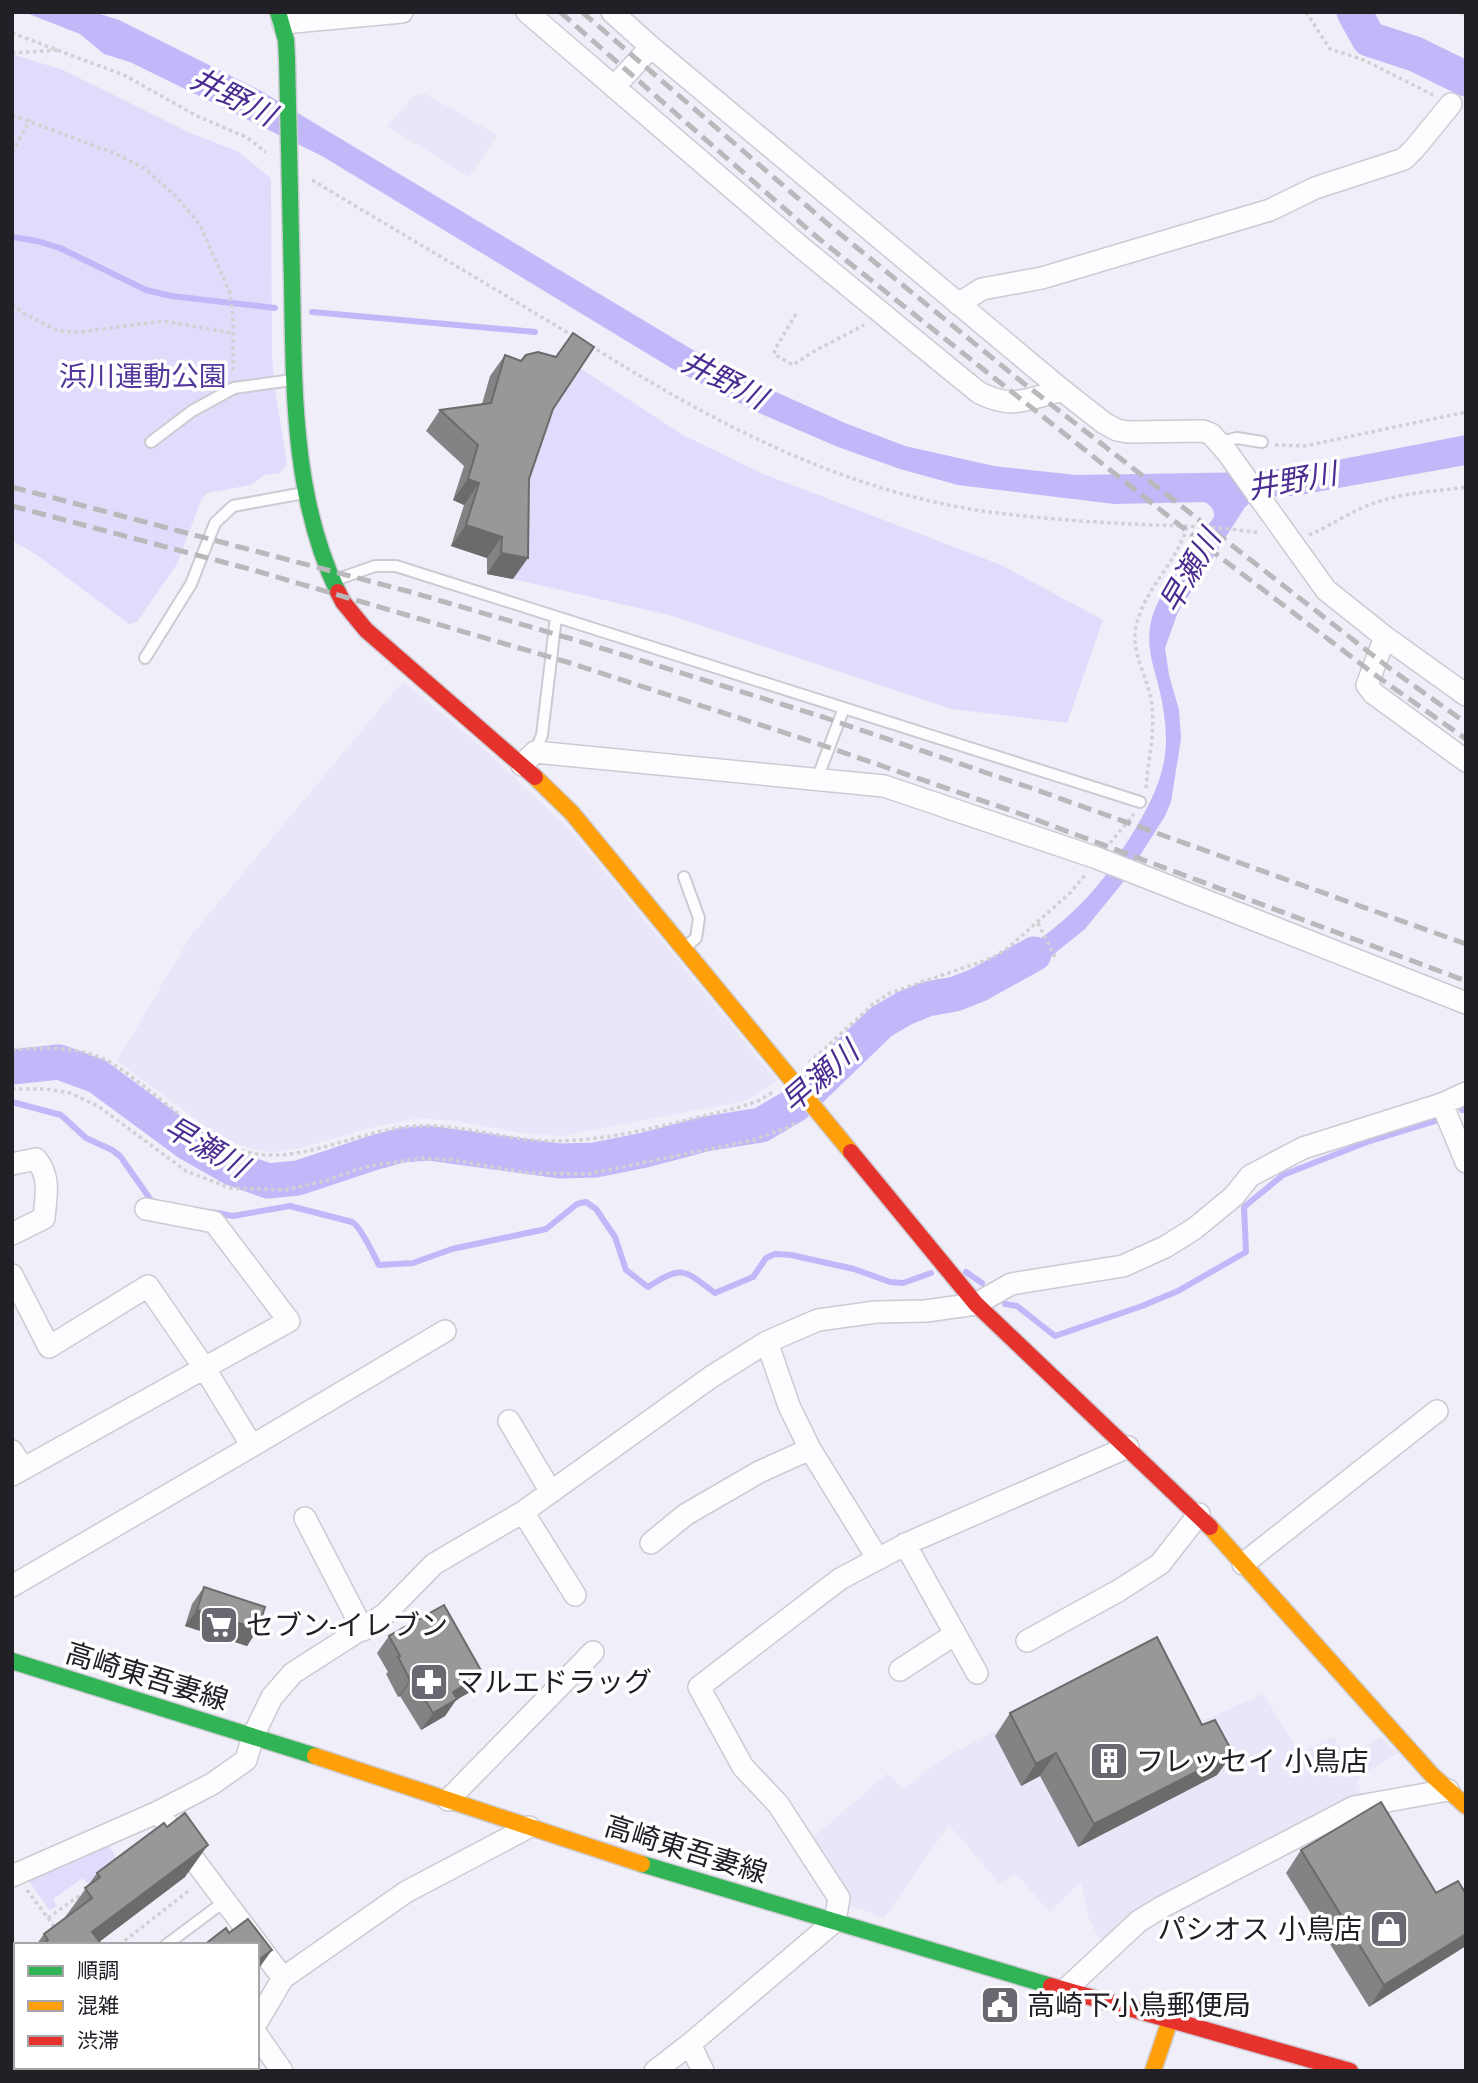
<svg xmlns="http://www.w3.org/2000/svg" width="1478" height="2083" viewBox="0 0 1478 2083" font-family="Jost,'Noto Sans JP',sans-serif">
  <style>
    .built { fill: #e9e6fa }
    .green { fill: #e1dcfb }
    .water { fill: #c2b7f8 }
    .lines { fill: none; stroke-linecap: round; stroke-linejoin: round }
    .stream { stroke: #c2b7f8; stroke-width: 6 }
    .river { stroke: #c2b7f8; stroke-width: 35 }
    .lane-casing { stroke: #cccbd2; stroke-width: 14 }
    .street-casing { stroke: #cccbd2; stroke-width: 24 }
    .fast-casing { stroke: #cccbd2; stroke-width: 19 }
    .slow-casing { stroke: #cccbd2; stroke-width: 19 }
    .jam-casing { stroke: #cccbd2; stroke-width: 19 }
    .path { stroke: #d1d1d4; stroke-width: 3.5; stroke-dasharray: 3.5 3.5; stroke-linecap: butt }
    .lane { stroke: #fdfcfe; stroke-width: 10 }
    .street { stroke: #fdfcfe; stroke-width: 21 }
    .fast { stroke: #30b455; stroke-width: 16 }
    .slow { stroke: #ff9f0a; stroke-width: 16 }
    .jam { stroke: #e5322d; stroke-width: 16 }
    .rail { stroke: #b9b8bb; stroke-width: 5; stroke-dasharray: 14 7; stroke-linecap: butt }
    .wall { fill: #848284 }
    .shaded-wall { fill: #6c6a6b }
    .building { fill: #9a9799; stroke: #6c6a6b; stroke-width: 2 }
    .labels { text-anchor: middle; stroke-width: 7; stroke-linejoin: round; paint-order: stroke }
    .park-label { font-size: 28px; fill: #53379c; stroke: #fff }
    .poi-label { font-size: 28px; fill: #212027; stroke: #fff; text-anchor: start }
    .street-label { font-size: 28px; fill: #212027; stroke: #fff }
    .water-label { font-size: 30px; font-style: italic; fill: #4b2d92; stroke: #fff }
  </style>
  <rect width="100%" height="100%" fill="#f0eef9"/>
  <path class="built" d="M426 94 497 135 469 177 387 126 414 96Z
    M403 681 483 748 572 832 777 1081 745 1101 561 1136 522 1133 455 1121 418 1118 377 1126 301 1148 271 1152 241 1146 216 1134 117 1061 190 937Z
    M1141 1652 1182 1730 1263 1694 1300 1752 1334 1737 1347 1760 1380 1737 1398 1753 1356 1780 1364 1798 1101 1942 1089 1919 1081 1882 1050 1912 1017 1875 999 1883 949 1825 884 1918 846 1904 809 1841 888 1773 902 1789 946 1757Z"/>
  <path class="green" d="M12 54 63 70 188 132 237 151 271 178 272 353 274 384 287 464 280 473 264 475 251 485 207 493 202 498 177 564 137 622 129 624 34 553 12 541Z
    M580 368 683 435 761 473 1001 565 1103 620 1067 723 952 709 669 615 513 579 514 500 538 430Z
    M109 1845 118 1862 88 1884 83 1878 53 1899 57 1906 50 1911 29 1881Z"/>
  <path class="water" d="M24 12H94L119 20 261 91 693 350 749 380 845 423 905 446 994 466 1076 475 1259 472 1337 460 1466 435V465L1294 496C1277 496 1258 495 1245 507L1178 612 1165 648 1169 675 1179 710 1181 739 1171 802 1165 816 1124 881 1085 929 1028 975 997 992 991 970C1034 946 1075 916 1105 876 1114 863 1122 849 1131 836 1149 806 1165 778 1166 742 1166 722 1163 703 1158 684 1153 665 1147 648 1150 627 1155 593 1194 545 1214 517 1215 510 1211 506 1205 502L1114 504 958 485 900 469 838 447 759 413 671 368 322 156 130 62 104 54 80 34Z"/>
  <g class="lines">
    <path class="stream" d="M12 237 37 241 60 248 146 290 171 296 275 308
      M312 312 535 332
      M12 1102 61 1115 86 1138 112 1150 120 1156 153 1203H156
      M1462 1110 1466 1109
      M212 1212 233 1216 290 1206 352 1222C361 1227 373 1254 379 1265L413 1263 452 1249 546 1229 577 1204 586 1202 596 1209 615 1237 626 1270 648 1287C683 1265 683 1269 715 1293L753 1277 766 1258 775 1254 791 1255 854 1269 890 1282 903 1283 931 1273
      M966 1272 982 1283
      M1005 1304 1017 1306 1055 1336 1142 1306 1178 1291 1246 1252 1244 1207 1283 1175 1367 1142 1442 1119"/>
    <path class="river" d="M1354 12 1369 39 1415 54 1466 79
      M12 1067 59 1062 97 1076 188 1143 232 1168 268 1181 298 1178 373 1153 402 1145 428 1143 560 1161 595 1160 645 1150 705 1134 761 1125 795 1105 881 1022 905 1008 927 999 955 994 978 985 1034 954"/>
    <g class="lane-casing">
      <path id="lane" d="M151 442 192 411 234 388 292 380
        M1219 442 1237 438 1262 442
        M335 580 375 566H396L1140 802
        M145 658 191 584 215 523 233 506 304 493
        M535 752 542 735 556 617
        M817 779 844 708
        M684 877 699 918 696 938 686 947
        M166 1945 225 1901"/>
    </g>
    <g class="street-casing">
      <path id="street" d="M527 12 796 243 978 392C1011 410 1028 399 1062 390
        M612 12 651 47 1062 390 1104 423 1117 430 1128 432 1203 431 1211 434 1227 452 1326 590 1385 637 1466 695
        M283 23 402 12
        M614 87 651 47
        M958 304 982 289 1042 278 1270 210 1315 188 1404 159 1415 148 1451 104
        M1385 637 1367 685 1373 693 1466 761
        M522 765 535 752 884 786 1097 858 1466 1003
        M1442 1104 1466 1162
        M12 1164 36 1159C51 1177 46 1196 44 1218L12 1234
        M12 1275 49 1347 148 1286 205 1369 252 1446 12 1586
        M767 1342 789 1406 810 1449 878 1559
        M509 1421 551 1492
        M252 1446 445 1331
        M12 1451 23 1469
        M12 1475 289 1321 214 1222 146 1209
        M523 1512 575 1595
        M305 1518 363 1630
        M651 1543 685 1515 759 1472 810 1449
        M905 1544 977 1673
        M1243 1564 1437 1411
        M1027 1641 1118 1591 1160 1564 1199 1514
        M900 1670 955 1634
        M448 1800 593 1652
        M158 1812 283 1978
        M12 1876 158 1812 212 1784 246 1760 253 1736 272 1697 293 1673 385 1614 434 1564 523 1512 711 1377 767 1342 818 1320 876 1312 926 1311 976 1304 1011 1284 1123 1266 1165 1247 1194 1229 1234 1196 1250 1176 1303 1148 1442 1104 1466 1093
        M1065 1990 1139 1921 1162 1907 1354 1807 1448 1790
        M257 2022 283 1978 406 1892 529 1827
        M257 2035 282 2071
        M690 2044 703 2071
        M226 2071 228 2067
        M655 2071 690 2044 835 1921 839 1898 778 1804 743 1767 699 1687 840 1579 908 1543 1128 1447"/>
    </g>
    <g class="fast-casing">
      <path id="fast" d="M278 12 286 40 287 58C289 133 290 208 292 283 294 386 292 497 338 592
        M12 1661 315 1756
        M642 1864 1051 1986"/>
    </g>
    <g class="slow-casing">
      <path id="slow" d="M535 777 572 813 851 1152
        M1210 1527 1432 1775 1466 1806
        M315 1756 642 1864
        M1153 2071 1170 2020"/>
    </g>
    <g class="jam-casing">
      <path id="jam" d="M338 592 343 602 366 630 535 777
        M851 1152 976 1304 1210 1527
        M1051 1986 1350 2071"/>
    </g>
    <path class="path" d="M1306 12 1330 49 1364 60 1435 96
      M1461 12 1466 17
      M12 33 124 75 197 116 246 137 266 152
      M12 53 59 50
      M12 115 114 153 144 168 176 196 200 225 230 293 233 318V372
      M12 152 30 120
      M312 180 575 337
      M12 304 25 314 58 331 80 332 164 321 232 333
      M796 314 775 349 774 354 793 365 811 353 864 325
      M591 346C714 423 844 492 990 512 1037 518 1086 522 1133 524 1175 526 1218 526 1260 533
      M1275 445 1305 446 1466 412
      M1309 535C1334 524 1357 507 1384 500 1410 492 1438 491 1466 487
      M1146 788C1148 761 1155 733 1152 706 1150 680 1130 654 1136 627 1143 590 1178 562 1187 526
      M1110 843 1134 814
      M1038 923 1055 957
      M12 1050C39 1048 70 1046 96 1056 111 1061 124 1071 137 1081 170 1106 206 1141 247 1152 302 1166 360 1128 418 1126 462 1124 505 1140 549 1141 612 1142 675 1122 737 1108L758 1101 773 1092
      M809 1063 873 1004 890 993 992 958 1008 948 1070 893 1086 874
      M12 1089H46L70 1093 98 1106 186 1171 230 1188 285 1190 325 1181 364 1167 422 1158 452 1160 529 1173 588 1174 754 1140 789 1127 797 1121
      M27 1890 56 1929
      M48 1918 83 1893
      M119 1945 191 1889"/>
    <use href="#lane" class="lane"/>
    <use href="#street" class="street"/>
    <use href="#fast" class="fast"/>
    <use href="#slow" class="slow"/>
    <use href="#jam" class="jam"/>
    <path class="rail" d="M560 12 818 238 1216 554 1378 677 1466 739
      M582 12 829 225 1017 378 1388 667 1466 723
      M12 487 407 591 572 639 823 717 1031 788 1466 944
      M12 506 253 570 567 662 813 742 1021 814 1466 981"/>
  </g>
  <path class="wall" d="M505 355 553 409 529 479 513 579 487 574V558L451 546 464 505 453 500 464 466 426 431 440 410 482 404 490 376Z
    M204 1587 258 1629 247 1646 185 1626 192 1604Z
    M389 1636 472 1691 456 1700 445 1716 421 1730 400 1696 398 1697 386 1674 388 1672 377 1653Z
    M1010 1713 1202 1725 1233 1753 1217 1775 1078 1847 1040 1776 1021 1786 995 1736Z
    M1301 1850 1436 1893 1458 1881 1369 2007 1286 1873Z
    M97 1873 185 1877 99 1942 102 1945H36L44 1934 63 1920Z"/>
  <path class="shaded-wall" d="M468 479 479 483 464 505 453 500Z
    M466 525 502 537 487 558 451 546Z
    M501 553 528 558 513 579 487 574Z
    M197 1610 258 1629 247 1646 185 1626Z
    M483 1674 472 1691 456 1700 445 1716 421 1730 433 1713 453 1692Z
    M412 1679 400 1696 398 1697 410 1680Z
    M1056 1753 1040 1776 1021 1786 1036 1764Z
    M1233 1753 1217 1775 1078 1847 1094 1824Z
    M208 1845 185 1877 95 1945 92 1932Z
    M1466 1934V1946L1369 2007 1384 1985Z
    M272 1950 257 1971V1961Z
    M16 2013V2028L12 2031V2015Z
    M142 2067H146L144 2071H137Z"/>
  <path class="building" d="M573 333 594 347 553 409 529 479 528 558 501 553 502 537 466 525 479 483 468 479 478 445 440 410 491 403 505 355 521 361 526 355 538 352 556 357Z
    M204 1587 265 1607 258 1629 197 1610Z
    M444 1605 483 1674 453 1692 457 1699 433 1713 412 1679 410 1680 398 1657 400 1656 389 1636Z
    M1157 1637 1202 1725 1215 1720 1233 1753 1094 1824 1056 1753 1036 1764 1010 1713Z
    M1381 1802 1436 1893 1458 1881 1466 1894V1934L1384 1985 1301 1850Z
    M185 1813 208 1845 92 1932 102 1945H43L48 1940 44 1934 92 1898 85 1888 100 1877 97 1873 164 1823 167 1827Z
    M248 1919 272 1950 257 1961V1945H204L226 1928 229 1933Z
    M16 1965V2013L12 2015V1968Z
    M75 2067H142L137 2071H70Z"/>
  <defs>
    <g id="supermarket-square" transform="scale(2.0125)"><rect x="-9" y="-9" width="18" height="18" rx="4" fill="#696870" stroke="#fff"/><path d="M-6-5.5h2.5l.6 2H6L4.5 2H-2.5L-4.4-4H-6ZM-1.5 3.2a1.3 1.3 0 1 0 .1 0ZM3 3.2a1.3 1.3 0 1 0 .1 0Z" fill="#fff"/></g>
    <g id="pharmacy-square" transform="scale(2.0125)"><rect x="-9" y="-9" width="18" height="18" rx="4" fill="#696870" stroke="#fff"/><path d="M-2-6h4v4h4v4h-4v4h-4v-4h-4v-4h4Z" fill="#fff"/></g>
    <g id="building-square" transform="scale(2.0125)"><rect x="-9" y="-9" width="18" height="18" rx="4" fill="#696870" stroke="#fff"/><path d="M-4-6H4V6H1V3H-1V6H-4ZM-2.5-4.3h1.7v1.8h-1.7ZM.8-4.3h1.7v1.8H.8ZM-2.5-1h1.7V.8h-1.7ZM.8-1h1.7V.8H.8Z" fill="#fff"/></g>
    <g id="shop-square" transform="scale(2.0125)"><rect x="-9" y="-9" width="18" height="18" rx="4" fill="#696870" stroke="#fff"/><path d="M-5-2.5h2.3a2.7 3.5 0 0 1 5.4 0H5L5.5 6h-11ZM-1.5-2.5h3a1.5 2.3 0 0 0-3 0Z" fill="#fff"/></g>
    <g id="civic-square" transform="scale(2.0125)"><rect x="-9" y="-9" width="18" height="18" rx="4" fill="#696870" stroke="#fff"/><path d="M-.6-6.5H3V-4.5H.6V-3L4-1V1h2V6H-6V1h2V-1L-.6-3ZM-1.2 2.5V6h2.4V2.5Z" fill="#fff"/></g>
  </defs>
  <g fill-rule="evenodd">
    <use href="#supermarket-square" x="219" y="1625"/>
    <use href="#pharmacy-square" x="429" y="1682"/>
    <use href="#building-square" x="1109" y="1761"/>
    <use href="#shop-square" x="1389" y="1929"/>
    <use href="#civic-square" x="1000" y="2005"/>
  </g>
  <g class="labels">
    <g class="park-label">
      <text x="143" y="386">浜川運動公園</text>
    </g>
    <g class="poi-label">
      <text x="246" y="1635">セブン-イレブン</text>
      <text x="456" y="1692">マルエドラッグ</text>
      <text x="1136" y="1771">フレッセイ 小鳥店</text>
      <text x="1362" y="1939" text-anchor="end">パシオス 小鳥店</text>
      <text x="1027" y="2015">高崎下小鳥郵便局</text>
    </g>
    <g class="street-label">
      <text transform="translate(147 1676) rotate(17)" y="10">高崎東吾妻線</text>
      <text transform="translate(686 1849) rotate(17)" y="10">高崎東吾妻線</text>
    </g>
    <g class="water-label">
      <text transform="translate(233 97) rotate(27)" y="10">井野川</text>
      <text transform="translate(724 380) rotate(27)" y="10">井野川</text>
      <text transform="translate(1292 481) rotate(-10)" y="10">井野川</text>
      <text transform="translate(1190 571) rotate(-60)" y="10">早瀬川</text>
      <text transform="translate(820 1077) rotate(-41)" y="10">早瀬川</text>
      <text transform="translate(206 1147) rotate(30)" y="10">早瀬川</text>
    </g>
  </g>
  <rect width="1478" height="2083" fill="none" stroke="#212027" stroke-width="28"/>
  <rect x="14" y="1943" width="245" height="126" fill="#ffffff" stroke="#a6a6a9" stroke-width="2"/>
  <rect x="28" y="1966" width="35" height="10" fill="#30b455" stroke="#a6a6a9" stroke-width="2"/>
  <text x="77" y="1978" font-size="21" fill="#212027">順調</text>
  <rect x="28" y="2001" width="35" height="10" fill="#ff9f0a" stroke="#a6a6a9" stroke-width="2"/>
  <text x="77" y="2013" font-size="21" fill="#212027">混雑</text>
  <rect x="28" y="2036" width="35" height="10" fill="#e5322d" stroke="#a6a6a9" stroke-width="2"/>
  <text x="77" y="2048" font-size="21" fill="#212027">渋滞</text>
</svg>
